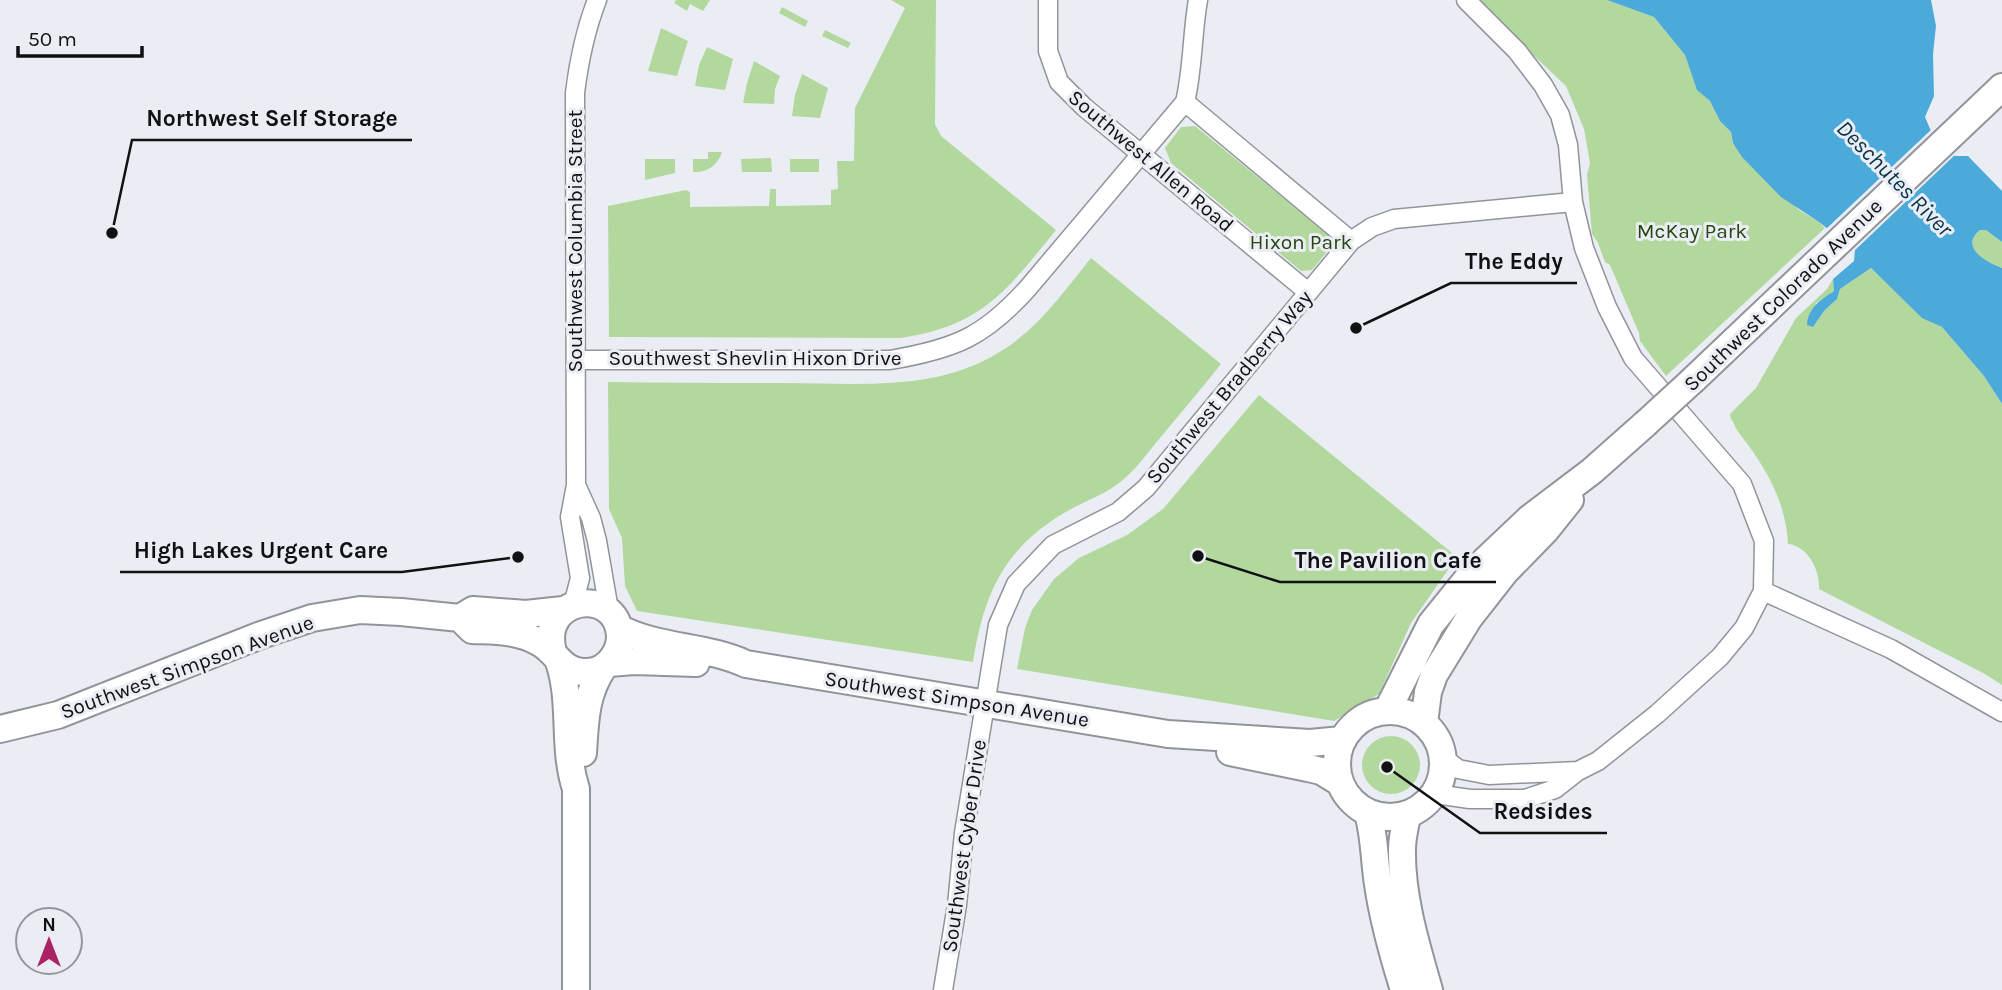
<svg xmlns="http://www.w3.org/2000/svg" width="2002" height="990" viewBox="0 0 2002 990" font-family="Karla,sans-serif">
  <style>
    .green { fill: #b2d89e }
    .water { fill: #4baad9 }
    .pier { fill: #eaeef4 }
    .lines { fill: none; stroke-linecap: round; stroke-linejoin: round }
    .street-casing { stroke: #91949a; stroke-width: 21 }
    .secondary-casing { stroke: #91949a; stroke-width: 30 }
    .street { stroke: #fff; stroke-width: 18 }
    .secondary { stroke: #fff; stroke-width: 26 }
    .secondary-bridge-casing { stroke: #91949a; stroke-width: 30; stroke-linecap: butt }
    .secondary-bridge { stroke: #fff; stroke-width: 26 }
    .labels { text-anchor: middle; stroke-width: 6; stroke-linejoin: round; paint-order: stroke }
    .street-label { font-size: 21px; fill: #101113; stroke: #eaeef4 }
    .park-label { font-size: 21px; fill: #274612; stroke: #eaeef4 }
    .water-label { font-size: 23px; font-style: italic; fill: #073246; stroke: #eaeef4 }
    .leader { fill: none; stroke: #101113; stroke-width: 2.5 }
    .callout-dot { fill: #101113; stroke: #eaeef4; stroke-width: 2.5 }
    .callout-label { font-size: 23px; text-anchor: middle; font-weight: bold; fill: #101113; stroke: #eaeef4; stroke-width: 6; stroke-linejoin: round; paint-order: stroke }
  </style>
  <rect width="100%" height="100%" fill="#eaeef4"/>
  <path class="green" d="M676 0H710L703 11 690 4 687 11 674 3Z
    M891 0H936L935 124 941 136 1056 230C1007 290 983 326 900 338L609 337 608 206 686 190 690 192V207L769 206 770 189H776V206L831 205V190L838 189 837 161H854L855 108 905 8Z
    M1475 0H1607L1654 17 1685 55 1697 89 1710 101 1720 121 1731 132 1733 143 1799 210 1819 222 1825 228 1666 376 1640 341 1639 333 1610 265 1605 262 1598 243 1592 234 1587 175 1590 163 1584 129 1566 86Z
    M782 7 808 21 805 27 779 13Z
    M661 28 688 41 677 76 648 71Z
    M825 30 851 43 848 48 822 36Z
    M707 47 733 59 725 90 695 86 699 65Z
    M754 61 780 76 775 89 774 104 743 103 747 83Z
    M802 74 828 88 820 118 792 116 795 95Z
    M1195 126 1329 235V249L1312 270 1301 271 1171 163 1165 148 1181 127Z
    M708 152H722C718 165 707 173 693 172V159H708Z
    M771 158 772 172H742L741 159Z
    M645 159H675V173L645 180Z
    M790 159H819V172H790Z
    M1980 230H1986L2002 242V268C1986 262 1959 247 1980 230Z
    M1091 258 1221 364C1201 389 1180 414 1160 438 1148 452 1138 467 1124 479 1106 495 1085 500 1064 513 1003 549 984 595 973 662L637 611 625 586 622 538 609 509 608 382C667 383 726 383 785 383 857 383 934 392 998 353 1037 330 1063 293 1091 258Z
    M1871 268 1922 317 1942 327 1984 376 2002 404V685L1985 674 1819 589C1820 570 1808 546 1788 544 1786 501 1765 466 1739 433 1735 428 1735 424 1731 419L1730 414 1756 388 1796 318 1827 289 1833 279 1834 291 1816 303 1813 327 1824 311 1837 299 1840 289Z
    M1259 395 1457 557 1411 623 1379 694 1334 721 1017 669 1025 628 1032 610 1054 579 1079 558 1127 535 1163 509Z
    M1362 765a29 29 0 1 1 58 0a29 29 0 1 1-58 0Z"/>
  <path class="water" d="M1607 0H1931L1936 26 1933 54 1934 96 1925 117 1931 131 1955 156H1968L2002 191V242L1986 230H1980C1959 247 1986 262 2002 268V404L1984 376 1942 327 1922 318 1871 268 1840 289 1837 299 1824 311 1813 327 1807 325C1808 308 1820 300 1834 291L1833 279 1854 261 1855 250 1819 222 1781 197 1742 157 1733 143 1731 132 1720 121 1710 101 1697 90 1685 55 1654 17Z"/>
  <path class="pier" d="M1933 128 1958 152 1852 253 1825 230Z"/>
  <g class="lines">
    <g class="street-casing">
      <path id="street" d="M1048 0V51L1059 82 1084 107 1308 292
        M1185 102 1351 241
        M576 360H890C955 349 984 337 1028 288L1185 102C1193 69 1192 34 1198 0
        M576 485 591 518 597 541 609 610
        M1763 591 1891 649 2002 712
        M573 605 580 578 570 517 576 485 575 93C579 60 585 31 597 0
        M1444 758 1458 769 1489 775 1578 771
        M1435 794 1470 799H1525L1555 789 1578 771 1598 761 1657 714 1720 657 1744 628 1763 591 1764 541 1742 484 1633 358 1607 307 1584 248 1573 202 1568 145 1560 115 1543 85 1517 51 1466 0
        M943 990 957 905 964 833 998 625 1016 584 1053 545 1118 512 1146 488 1351 241 1372 227 1394 219 1573 202"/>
    </g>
    <g class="secondary-casing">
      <path id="secondary" d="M1693 380 2002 87
        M460 618 473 610 526 614 563 610
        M619 628C659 649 705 645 746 664L1168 734 1310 743 1342 740
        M559 662C573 703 562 746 576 789V990
        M609 663 634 661 696 663
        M1337 764a53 53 0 1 1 106 0a53 53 0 1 1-106 0Z
        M1387 711 1431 624 1473 572 1530 518 1592 471 1645 424
        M1424 723 1428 692 1434 675 1469 618 1505 572 1546 530 1570 500
        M0 729 58 715 261 635 312 618 360 610 401 612 460 618 472 630C495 631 519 630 540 643 556 652 562 671 583 672 596 673 607 667 614 656 618 650 620 643 620 636 617 585 538 596 553 652
        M1230 752 1308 768 1321 771 1339 782
        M583 753C585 722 585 695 603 668
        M1368 813C1375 837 1374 860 1378 884 1383 920 1393 955 1404 990
        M1407 816C1405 826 1402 838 1402 849 1401 896 1416 945 1429 990"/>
    </g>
    <use href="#street" class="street"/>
    <use href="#secondary" class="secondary"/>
    <g class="secondary-bridge-casing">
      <path id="secondary-bridge" d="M1645 424 1693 380"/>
    </g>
    <use href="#secondary-bridge" class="secondary-bridge"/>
  </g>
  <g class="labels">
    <g class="street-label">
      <text transform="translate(1151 161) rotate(40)" y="7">Southwest Allen Road</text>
      <text transform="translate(575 241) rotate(-90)" y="7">Southwest Columbia Street</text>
      <text transform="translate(1783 295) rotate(-44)" y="7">Southwest Colorado Avenue</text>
      <text x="755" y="365">Southwest Shevlin Hixon Drive</text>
      <text transform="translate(1229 387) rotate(-50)" y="7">Southwest Bradberry Way</text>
      <text transform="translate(187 667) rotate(-20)" y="7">Southwest Simpson Avenue</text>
      <text transform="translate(957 699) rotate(9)" y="7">Southwest Simpson Avenue</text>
      <text transform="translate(964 846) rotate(-82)" y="7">Southwest Cyber Drive</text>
    </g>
    <g class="park-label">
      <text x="1692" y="238">McKay Park</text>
      <text x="1301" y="249">Hixon Park</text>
    </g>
    <g class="water-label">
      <text transform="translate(1895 178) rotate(45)" y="8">Deschutes River</text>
    </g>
  </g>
  <path class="leader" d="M112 233L132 140H412M1356 328L1451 283H1577M518 557L402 572H120M1198 556L1280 582H1496M1387 767L1480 833H1607"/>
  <g class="callout-dot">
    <circle cx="112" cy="233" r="7"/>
    <circle cx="1356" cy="328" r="7"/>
    <circle cx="518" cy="557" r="7"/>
    <circle cx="1198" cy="556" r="7"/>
    <circle cx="1387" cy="767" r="7"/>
  </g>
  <g class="callout-label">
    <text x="272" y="126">Northwest Self Storage</text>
    <text x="1514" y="269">The Eddy</text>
    <text x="261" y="558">High Lakes Urgent Care</text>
    <text x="1388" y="568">The Pavilion Cafe</text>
    <text x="1543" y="819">Redsides</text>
  </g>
  <g transform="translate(49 941)"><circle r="33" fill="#eaeef4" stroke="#93969a" stroke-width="2"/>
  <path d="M0-5L12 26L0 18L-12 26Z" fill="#ab2265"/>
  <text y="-10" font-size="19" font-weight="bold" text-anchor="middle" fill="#101113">N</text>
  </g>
  <path d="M18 46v10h124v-10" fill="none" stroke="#101113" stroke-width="3.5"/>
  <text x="28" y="46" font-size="21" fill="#101113" stroke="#eaeef4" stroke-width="5" paint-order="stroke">50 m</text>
</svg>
